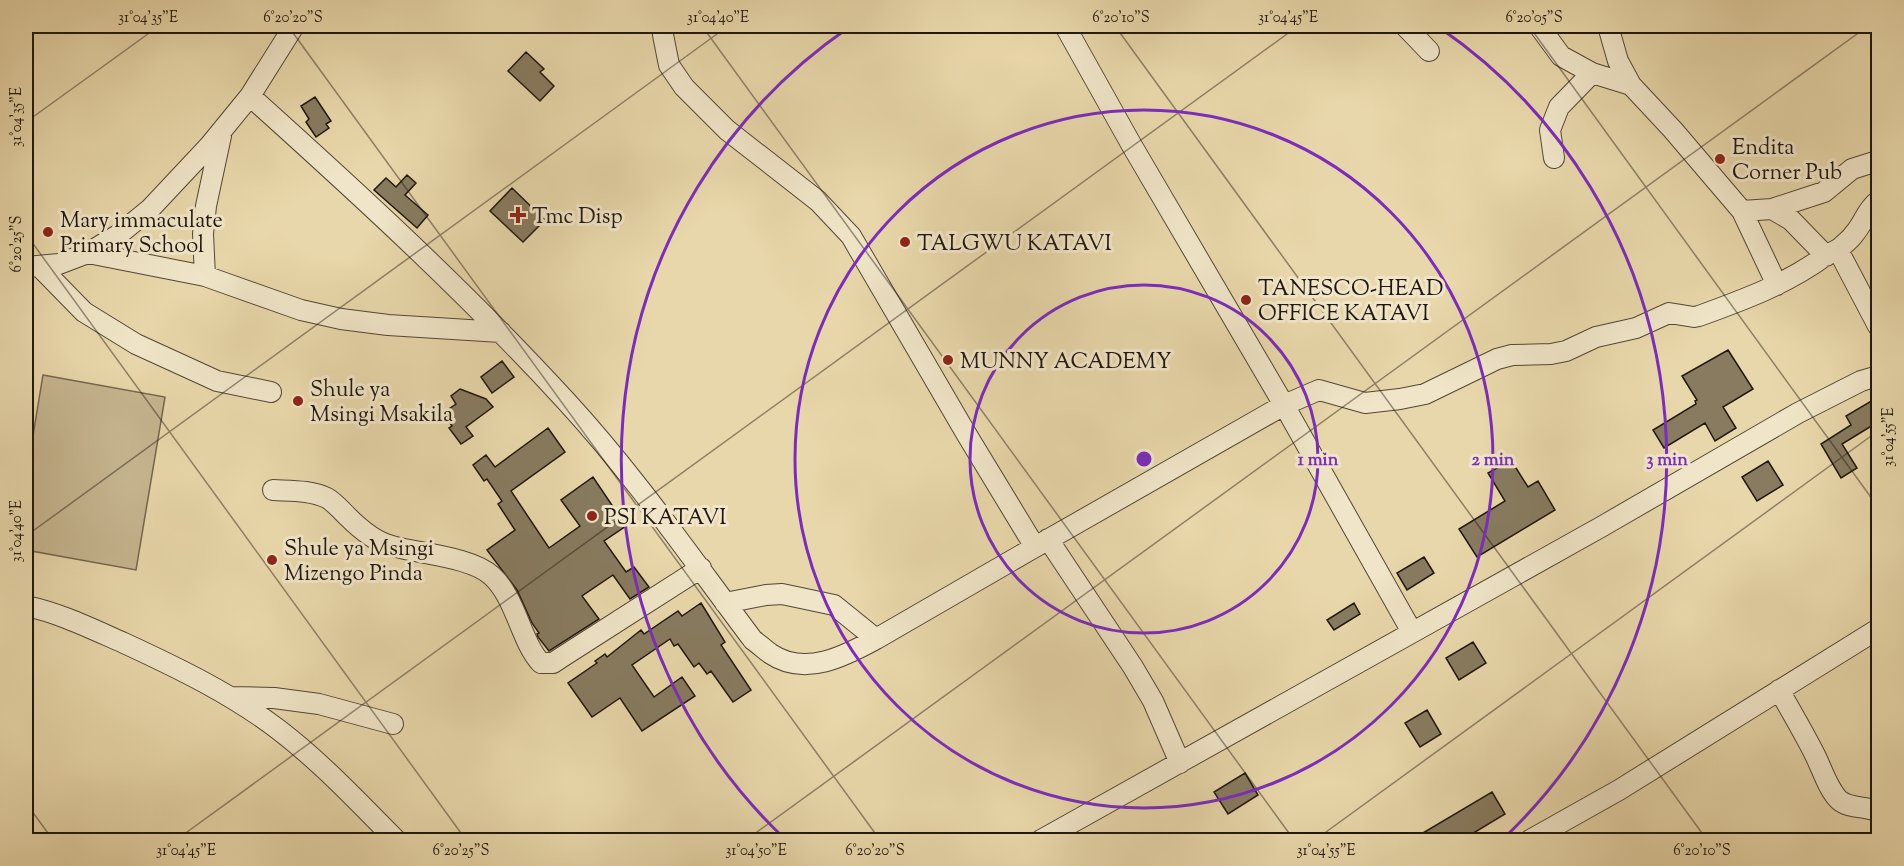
<svg xmlns="http://www.w3.org/2000/svg" width="1904" height="866" viewBox="0 0 1904 866" font-family="'Sorts Mill Goudy',serif">
  <style>
    .green { fill: #c6b690; stroke: #736650; stroke-width: 1.5 }
    .building { fill: #887b60; stroke: #20170f; stroke-width: 1.5 }
    .lines { fill: none; stroke-linecap: round; stroke-linejoin: round }
    .minor-casing { stroke: #524736; stroke-width: 22 }
    .minor { stroke: #f0e5c8; stroke-width: 20 }
    .ticks { fill: none; stroke: #20170f; stroke-width: 1.5; stroke-opacity: 0.45 }
    .ring { fill: none; stroke: #7b2cbf; stroke-width: 3 }
    .poi-dot { fill: #8f2418; stroke: #f0e5c8; stroke-width: 2 }
    .labels { text-anchor: middle; stroke-width: 6; stroke-linejoin: round; paint-order: stroke }
    .poi-label { font-size: 22px; fill: #20170f; stroke: #f0e5c8; text-anchor: start }
    .centre { fill: #7b2cbf; stroke: #f0e5c8; stroke-width: 3 }
    .ring-label { font-size: 18px; text-anchor: middle; font-weight: bold; fill: #7b2cbf; stroke: #f0e5c8; stroke-width: 6; stroke-linejoin: round; paint-order: stroke }
    .neatline { fill: none; stroke: #20170f; stroke-width: 2 }
    .ticks-label { font-size: 15px; text-anchor: middle; fill: #20170f }
  </style>
  <rect width="100%" height="100%" fill="#e8d7aa"/>
  <filter id="stains"><feTurbulence type="fractalNoise" baseFrequency=".00333" numOctaves="4"/><feColorMatrix values="0 0 0 0 .2 0 0 0 0 .09 0 0 0 0 .02 0 0 0 .5 -.17"/></filter>
  <radialGradient id="worn" r=".72"><stop offset=".6" stop-color="#630" stop-opacity="0"/><stop offset="1" stop-color="#630" stop-opacity=".3"/></radialGradient>
  <path class="green" d="M43 375 165 397 136 570 26 550V478Z"/>
  <path class="building" d="M526 52 544 69 540 72 554 86 540 101 508 71Z
    M315 97 331 121 326 124 329 128 316 137 306 122 309 119 301 106Z
    M407 175 416 183 405 195 428 215 417 228 374 190 386 178 396 187Z
    M512 188 545 220 523 242 490 211Z
    M1728 350 1753 389 1723 407 1736 428 1715 441 1705 423 1664 448 1653 430 1696 404 1695 401 1697 400 1682 376Z
    M502 361 514 377 492 393 481 377Z
    M460 389 486 399 493 407 466 427 473 436 461 444 449 428 452 426 443 413 456 404 451 396Z
    M1878 397V422L1842 444 1857 468 1841 478 1821 444 1851 425 1846 416Z
    M548 428 565 452 511 491 549 548 580 526 561 500 593 477 626 526 604 541 626 572 634 567 649 587 630 599 613 575 582 596 599 619 549 651 538 637 537 634 539 633 532 623 517 590 487 550 515 530 498 504 502 501 487 479 484 481 473 465 486 455 495 467Z
    M1511 460 1528 487 1538 481 1555 510 1477 557 1459 529 1505 501 1488 473Z
    M1768 461 1783 485 1757 501 1742 477Z
    M1424 557 1434 573 1407 590 1397 573Z
    M701 603 725 642 721 645 751 690 733 702 711 671 707 674 699 663 694 667 678 644 674 646 670 639 632 665 654 697 682 677 695 696 642 731 620 698 592 717 568 683 597 663 595 661 605 654 607 657 641 630 644 634 678 611 682 616Z
    M1354 603 1360 614 1334 630 1327 620Z
    M1473 642 1486 663 1459 680 1446 658Z
    M1427 710 1441 734 1420 747 1405 723Z
    M1245 773 1258 795 1228 814 1214 792Z
    M1492 792 1505 814 1462 840H1411Z"/>
  <g class="lines">
    <g class="minor-casing">
      <path id="minor" d="M664 26 663 35 669 65 684 87 727 130 818 201 851 236 967 435 1035 547
        M1065 26 1131 144 1284 405 1412 632
        M1405 26 1429 51
        M1539 26 1561 56 1592 73 1631 85
        M1608 26 1618 61 1631 85 1673 130 1742 211 1777 285
        M250 96C359 194 467 293 566 401 635 476 692 559 753 640 759 644 765 650 771 654 805 677 845 656 876 639L1035 547 1284 405 1319 390 1365 403 1400 399 1425 394 1497 359 1512 355 1551 354 1566 351 1596 337 1636 328 1669 313 1694 317 1699 316C1743 300 1787 284 1825 256 1830 253 1836 251 1841 247 1845 243 1851 239 1854 234 1864 223 1866 210 1878 201
        M1554 158 1550 130 1559 107 1592 73
        M1772 209 1791 220 1826 256
        M1742 211 1772 209 1824 192 1852 169 1874 162H1878
        M1838 250 1878 326
        M88 253 205 276 301 310 341 319 388 325 501 332
        M39 266 84 312 136 344 217 381 271 392
        M26 267 59 264 88 253 118 235 150 209 210 145 250 96 294 26
        M205 276 203 234 206 206 221 136
        M273 490C290 491 311 490 327 498 334 502 341 510 347 516 360 529 375 542 392 546 420 554 472 557 492 576 516 598 521 642 541 663H553L562 657 701 568
        M1048 539 1133 667 1153 701 1180 763
        M725 603 766 595 782 594 834 605 876 639
        M26 606C60 613 92 629 124 643 178 668 232 694 279 730 322 763 359 803 396 840
        M1779 690C1791 711 1804 733 1815 755 1822 769 1828 789 1839 800 1851 810 1866 805 1878 812
        M232 697 274 698 319 704 393 724
        M1041 840 1601 527 1798 413 1861 381 1878 376
        M1530 840 1619 790 1878 629"/>
    </g>
    <use href="#minor" class="minor"/>
  </g>
  <path class="ticks" d="M288 26 880 840M702 26 1294 840M1115 26 1707 840M1529 26 1878 507M26 122 159 26M26 234 466 840M26 536 728 26M26 803 53 840M176 840 1298 26M746 840 1868 26M1315 840 1878 431"/>
  <g class="ring">
    <circle cx="1144" cy="459" r="174"/>
    <circle cx="1144" cy="459" r="349"/>
    <path d="M784 838A523 523 0 0 1 848 28M1440 28A523 523 0 0 1 1504 838"/>
  </g>
  <g class="poi-dot">
    <circle cx="1720" cy="159" r="6"/>
    <path d="M515 206h6v6h6v6h-6v6h-6v-6h-6v-6h6z"/>
    <circle cx="48" cy="232" r="6"/>
    <circle cx="905" cy="242" r="6"/>
    <circle cx="1246" cy="300" r="6"/>
    <circle cx="948" cy="360" r="6"/>
    <circle cx="298" cy="401" r="6"/>
    <circle cx="592" cy="516" r="6"/>
    <circle cx="272" cy="560" r="6"/>
  </g>
  <g class="labels">
    <g class="poi-label">
      <text x="1732" y="154">Endita<tspan x="1732" dy="25">Corner Pub</tspan></text>
      <text x="532" y="223">Tmc Disp</text>
      <text x="60" y="227">Mary immaculate<tspan x="60" dy="25">Primary School</tspan></text>
      <text x="917" y="250">TALGWU KATAVI</text>
      <text x="1258" y="295">TANESCO-HEAD<tspan x="1258" dy="25">OFFICE KATAVI</tspan></text>
      <text x="960" y="368">MUNNY ACADEMY</text>
      <text x="310" y="396">Shule ya<tspan x="310" dy="25">Msingi Msakila</tspan></text>
      <text x="604" y="524">PSI KATAVI</text>
      <text x="284" y="555">Shule ya Msingi<tspan x="284" dy="25">Mizengo Pinda</tspan></text>
    </g>
  </g>
  <circle cx="1144" cy="459" r="9" class="centre"/>
  <g class="ring-label">
    <text x="1318" y="465">1 min</text>
    <text x="1493" y="465">2 min</text>
    <text x="1667" y="465">3 min</text>
  </g>
  <rect width="1904" height="866" fill="none" stroke="#e8d7aa" stroke-width="66"/>
  <rect x="33" y="33" width="1838" height="800" class="neatline"/>
  <g class="ticks-label">
    <text x="148" y="22">31°04'35"E</text>
    <text x="293" y="22">6°20'20"S</text>
    <text x="718" y="22">31°04'40"E</text>
    <text x="1121" y="22">6°20'10"S</text>
    <text x="1288" y="22">31°04'45"E</text>
    <text x="1534" y="22">6°20'05"S</text>
    <text transform="translate(16 117) rotate(-90)" y="5">31°04'35"E</text>
    <text transform="translate(16 244) rotate(-90)" y="5">6°20'25"S</text>
    <text transform="translate(1888 437) rotate(-90)" y="5">31°04'55"E</text>
    <text transform="translate(16 531) rotate(-90)" y="5">31°04'40"E</text>
    <text x="186" y="855">31°04'45"E</text>
    <text x="461" y="855">6°20'25"S</text>
    <text x="756" y="855">31°04'50"E</text>
    <text x="875" y="855">6°20'20"S</text>
    <text x="1326" y="855">31°04'55"E</text>
    <text x="1702" y="855">6°20'10"S</text>
  </g>
  <rect width="100%" height="100%" filter="url(#stains)"/>
  <rect width="100%" height="100%" fill="url(#worn)"/>
</svg>
